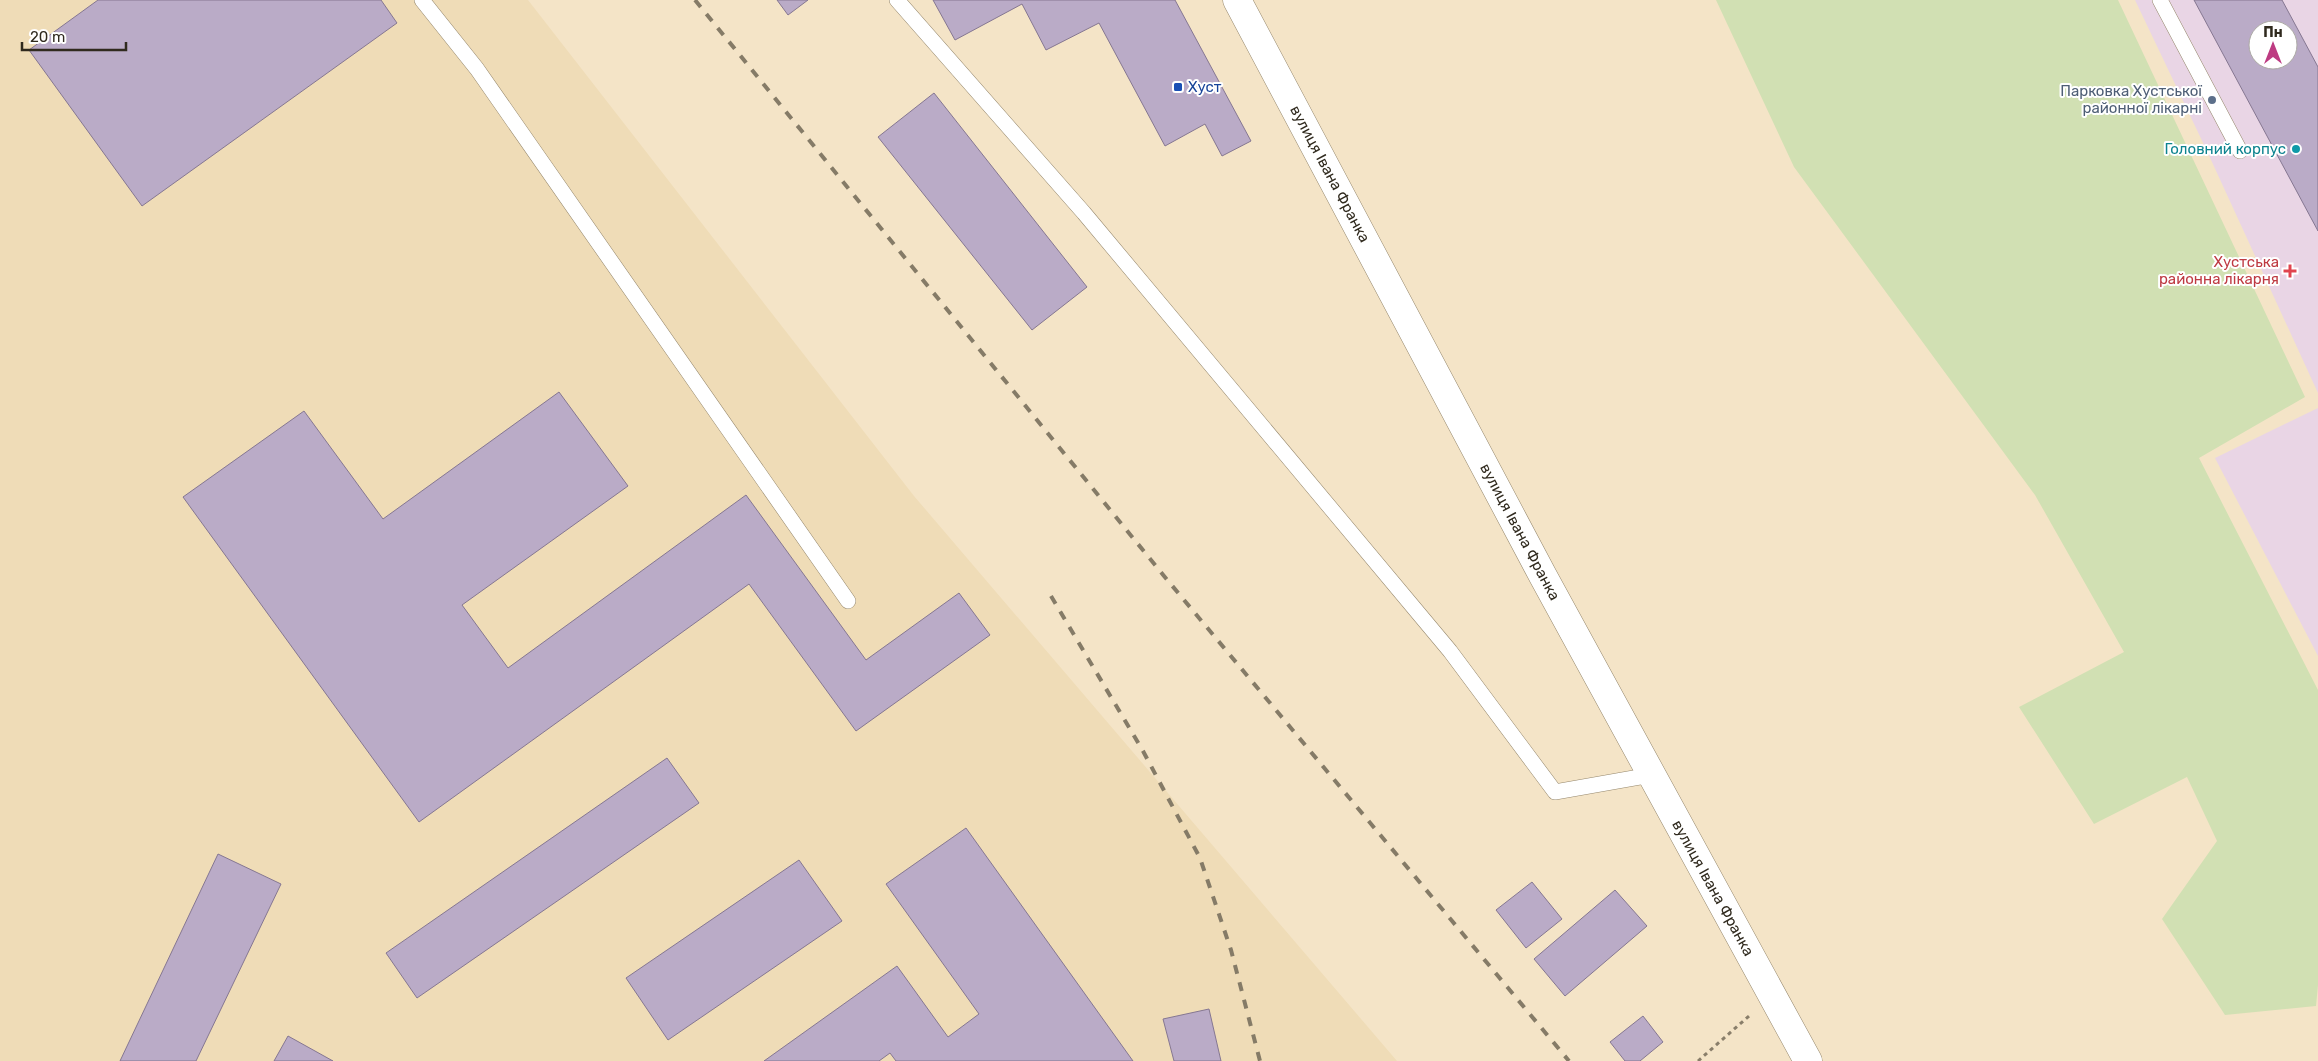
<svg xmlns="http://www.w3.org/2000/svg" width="2318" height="1061" viewBox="0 0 2318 1061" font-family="Rubik,sans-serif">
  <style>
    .built { fill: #efdcb7 }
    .medical { fill: #e9d5e5; fill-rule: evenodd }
    .green { fill: #d1e0b3 }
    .building { fill: #baabc7; stroke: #857791; fill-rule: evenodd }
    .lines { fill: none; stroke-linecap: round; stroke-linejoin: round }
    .lane-casing { stroke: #95876c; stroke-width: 16 }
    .secondary-casing { stroke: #95876c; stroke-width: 29 }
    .path { stroke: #897e6a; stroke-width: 3; stroke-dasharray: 4 4; stroke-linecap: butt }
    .lane { stroke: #fff; stroke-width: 15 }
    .secondary { stroke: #fff; stroke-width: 28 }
    .rail { stroke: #857b67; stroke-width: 4; stroke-dasharray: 9 9; stroke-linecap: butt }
    .transit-dot { fill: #1a4fb4; stroke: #fff; stroke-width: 2 }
    .service-dot { fill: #5c6f8a; stroke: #fff; stroke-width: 2 }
    .culture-dot { fill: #0f9aa8; stroke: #fff; stroke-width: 2 }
    .health-dot { fill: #e0444e; stroke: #fff; stroke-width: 2 }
    .labels { text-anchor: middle; stroke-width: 4; stroke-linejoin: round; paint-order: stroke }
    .transit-label { font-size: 15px; fill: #164399; stroke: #fff; text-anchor: start }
    .service-label { font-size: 15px; fill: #4e5e75; stroke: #fff; text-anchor: end }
    .culture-label { font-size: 15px; fill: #0d838f; stroke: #fff; text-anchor: end }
    .street-label { font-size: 15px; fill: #302a1e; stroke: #fff }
    .health-label { font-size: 15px; fill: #be3a42; stroke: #fff; text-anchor: end }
  </style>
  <rect width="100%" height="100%" fill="#f4e4c7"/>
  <path class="built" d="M0 0H528L914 496 1397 1061H0Z"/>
  <path class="medical" d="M2135 0H2318V393L2206 149ZM2258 30H2288V60H2258Z
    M2318 408V656L2215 458Z"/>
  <path class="green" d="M1716 0H2118L2305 397 2199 458 2318 690V985L2316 1006 2225 1015 2162 919 2217 841 2187 777 2094 824 2019 707 2124 652 2035 495 1794 167Z"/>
  <path class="building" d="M98 0H381L397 23 142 206 29 50Z
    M777 0H808L788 15Z
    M933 0H1175L1251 141 1222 156 1205 124 1165 146 1099 23 1046 50 1022 4 955 40Z
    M2194 0H2282L2318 67V231ZM2258 30H2288V60H2258Z
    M934 93 1087 287 1032 330 878 137Z
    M559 392 628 486 462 605 508 668 746 495 866 660 959 593 990 635 856 731 749 584 419 822 183 497 304 411 383 519Z
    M667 758 699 803 417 998 386 953Z
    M966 828 1133 1061H896L890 1053 879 1061H764L897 966 948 1037 979 1014 886 884Z
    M218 854 281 884 196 1061H120Z
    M799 860 842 921 668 1040 626 978Z
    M1532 882 1562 919 1526 948 1496 910Z
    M1615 890 1647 926 1565 996 1534 959Z
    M1209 1009 1221 1061H1174L1163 1019Z
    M1643 1016 1663 1042 1640 1061H1625L1610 1042Z
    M288 1036 333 1061H274Z"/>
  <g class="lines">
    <g class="lane-casing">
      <path id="lane" d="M422 0 477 69 848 601
        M897 0 1084 213 1450 651 1555 792 1651 775
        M2160 0 2240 151"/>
    </g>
    <g class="secondary-casing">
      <path id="secondary" d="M1237 0 1543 576 1808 1061"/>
    </g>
    <path class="path" d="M1698 1061 1749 1016"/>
    <use href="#lane" class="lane"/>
    <use href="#secondary" class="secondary"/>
    <path class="rail" d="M695 0 1164 576 1569 1061
      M1051 596 1143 751 1200 858 1231 950 1260 1061"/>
  </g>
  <rect class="transit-dot" x="1173" y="82" width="10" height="10" rx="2.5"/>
  <circle class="service-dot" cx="2212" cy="100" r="5"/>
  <circle class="culture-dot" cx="2296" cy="149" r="5"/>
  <path class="health-dot" d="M2287.5 263.5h5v5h5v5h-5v5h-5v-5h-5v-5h5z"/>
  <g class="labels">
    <g class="transit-label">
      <text x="1188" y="92">Хуст</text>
    </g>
    <g class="service-label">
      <text x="2202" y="96">Парковка Хустської<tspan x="2202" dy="17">районної лікарні</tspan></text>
    </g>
    <g class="culture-label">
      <text x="2286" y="154">Головний корпус</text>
    </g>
    <g class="street-label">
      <text transform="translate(1330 174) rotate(62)" y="5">вулиця Івана Франка</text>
      <text transform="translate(1520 532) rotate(62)" y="5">вулиця Івана Франка</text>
      <text transform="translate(1713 888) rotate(61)" y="5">вулиця Івана Франка</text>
    </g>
    <g class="health-label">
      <text x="2279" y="267">Хустська<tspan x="2279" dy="17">районна лікарня</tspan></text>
    </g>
  </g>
  <g transform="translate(2273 45)"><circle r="24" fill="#ffffff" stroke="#acaaa5"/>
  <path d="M0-4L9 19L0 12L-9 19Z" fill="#bd3b82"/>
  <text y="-8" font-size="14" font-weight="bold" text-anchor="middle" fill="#302a1e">Пн</text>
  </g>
  <path d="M22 42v8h104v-8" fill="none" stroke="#302a1e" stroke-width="2.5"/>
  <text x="30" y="42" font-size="15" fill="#302a1e" stroke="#ffffff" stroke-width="4" paint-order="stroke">20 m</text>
</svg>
